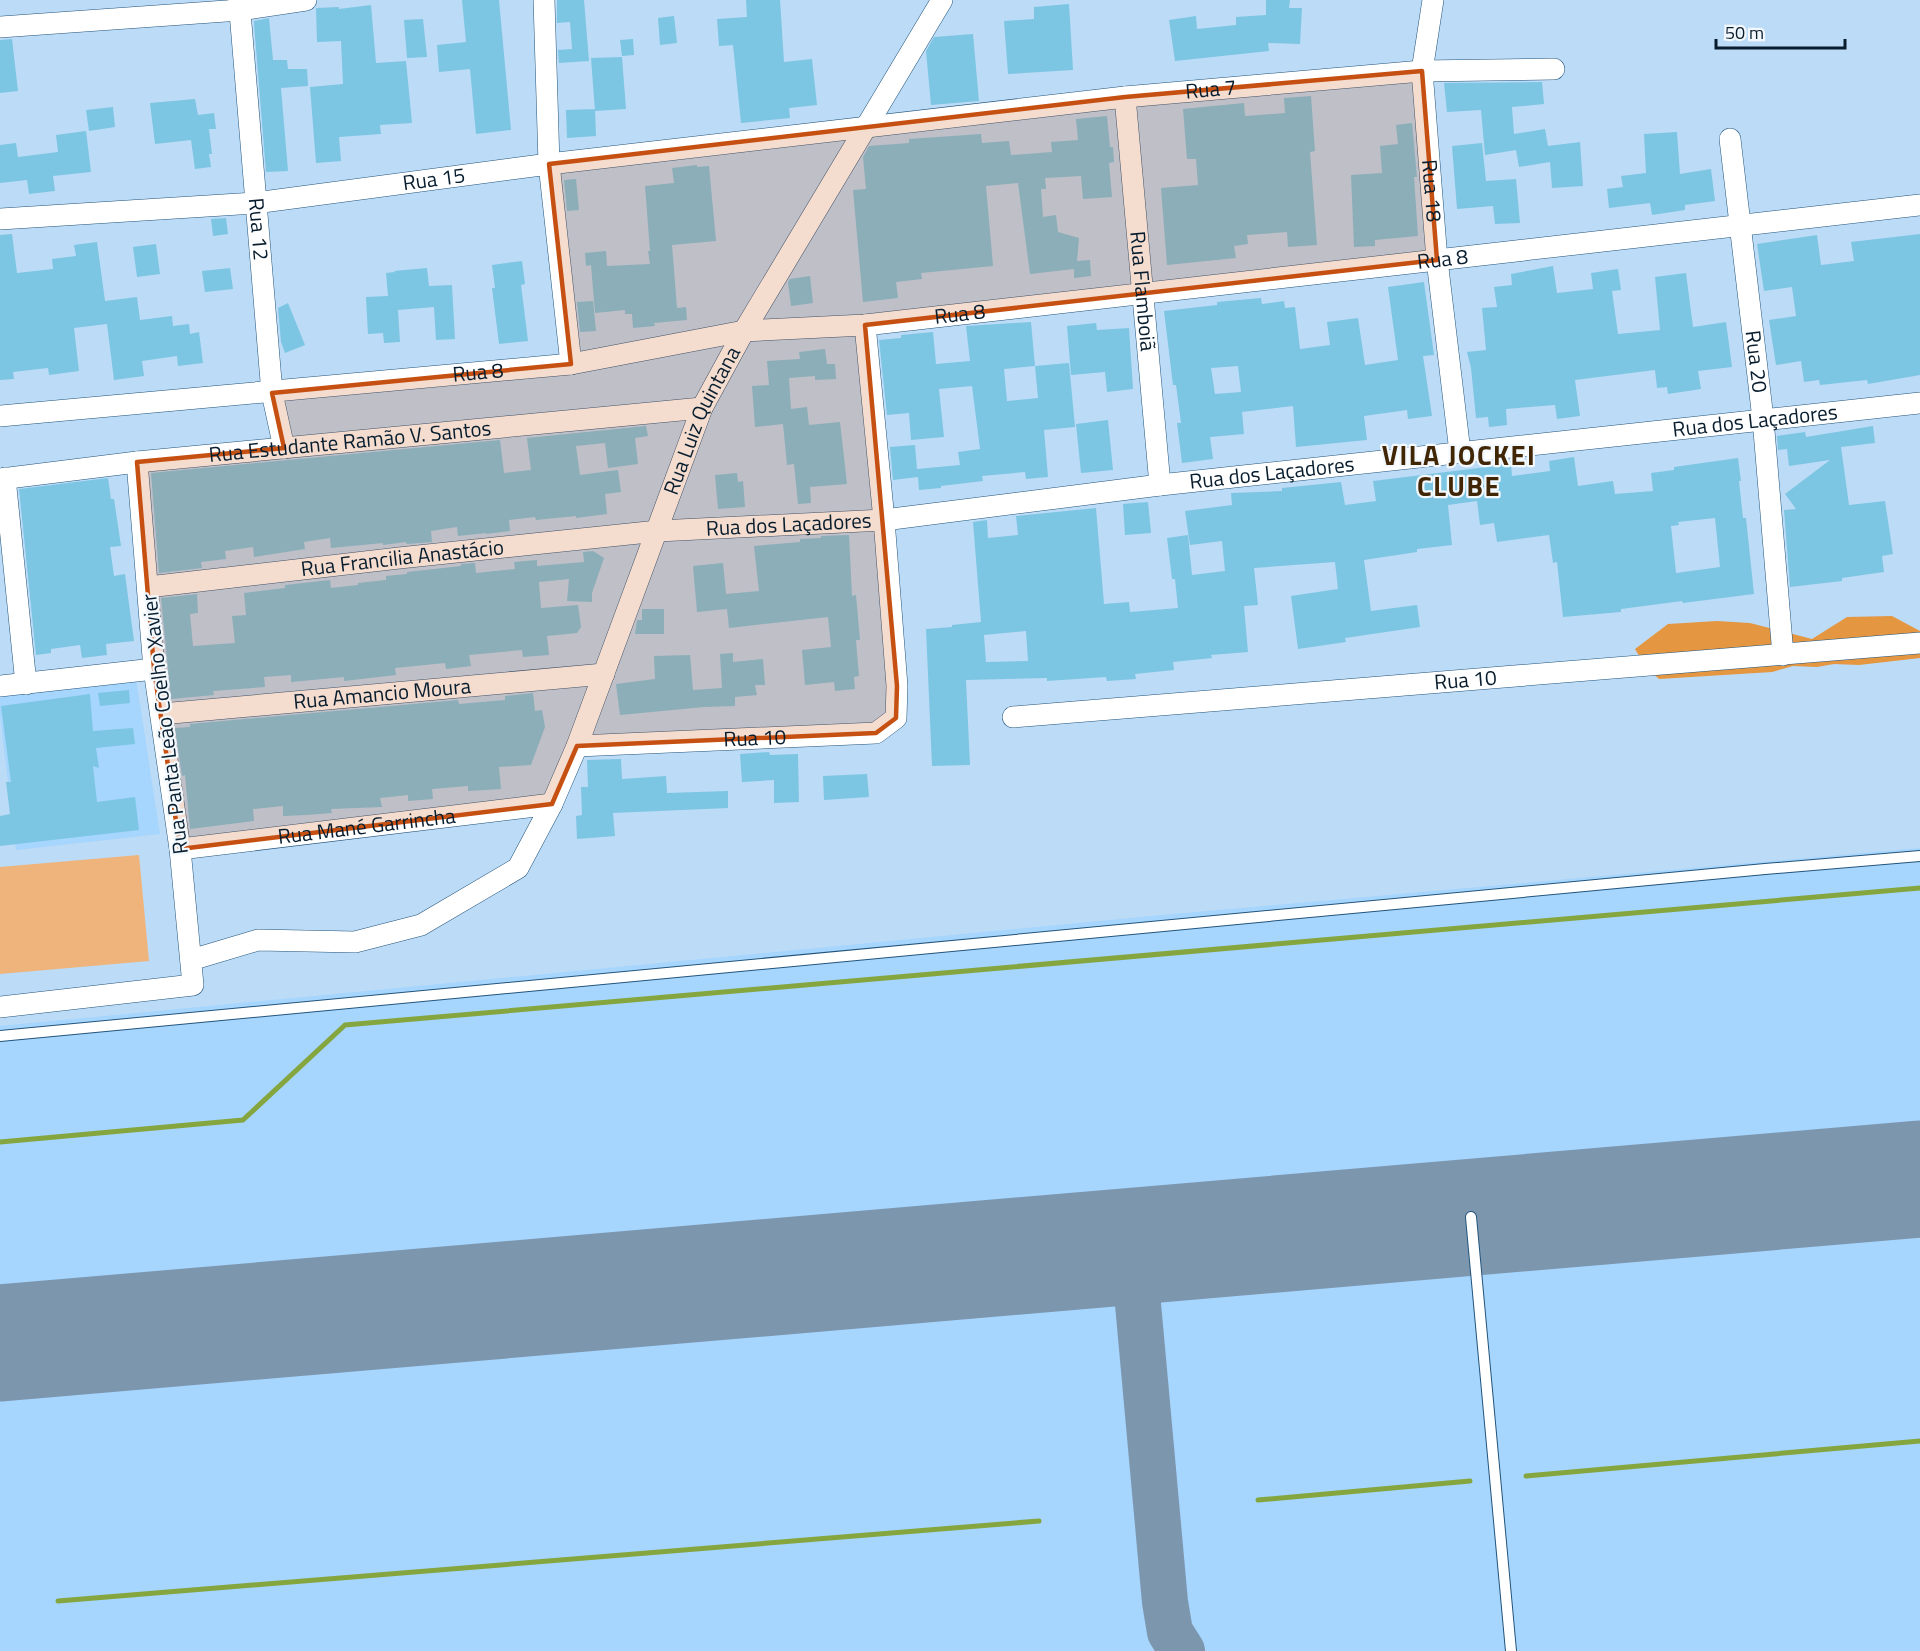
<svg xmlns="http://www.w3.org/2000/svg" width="1920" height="1651" viewBox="0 0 1920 1651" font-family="'Titillium Web',sans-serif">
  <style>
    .built { fill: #a6d5fe }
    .green { fill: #efb47b }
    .forest { fill: #e49641 }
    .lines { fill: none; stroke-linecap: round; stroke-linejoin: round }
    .stream { stroke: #85a63e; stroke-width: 5 }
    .taxiway { stroke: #7c96ae; stroke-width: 46 }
    .runway { stroke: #7c96ae; stroke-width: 117 }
    .building { fill: #7cc6e3; fill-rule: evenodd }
    .lane-casing { stroke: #22547b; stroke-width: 12 }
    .street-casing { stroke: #22547b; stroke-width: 22 }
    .lane { stroke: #fff; stroke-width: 10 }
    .street { stroke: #fff; stroke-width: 21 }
    .marked { fill: #c65011; fill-opacity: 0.2; stroke: #c65011; stroke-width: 4.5; stroke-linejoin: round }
    .labels { text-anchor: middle; stroke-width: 4.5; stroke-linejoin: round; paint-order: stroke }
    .street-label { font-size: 21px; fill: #081d2e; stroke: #f3f8fd }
    .district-label { font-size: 27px; font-weight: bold; letter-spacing: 1.5px; fill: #412606; stroke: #f3f8fd }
  </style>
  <rect width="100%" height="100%" fill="#bcdbf6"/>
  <path class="built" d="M136 678 160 834 16 850 0 715V693Z
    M1920 848V1651H0V1026L1162 915Z"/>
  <path class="green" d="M139 855 149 961 0 974V867Z"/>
  <path class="forest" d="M1892 616 1920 631V658L1859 665 1834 664 1817 667 1793 666 1772 672 1659 679 1645 666 1635 649 1668 624 1717 621 1750 623 1812 639 1847 617Z"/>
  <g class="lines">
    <path class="stream" d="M0 1142 243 1120 345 1025 1920 888
      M1526 1476 1920 1441
      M1258 1500 1470 1481
      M58 1601 1039 1521"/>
    <path class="taxiway" d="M1093 1250C1118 1259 1129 1267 1137 1293L1165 1602 1170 1632 1182 1651
      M1137 1293C1143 1267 1155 1253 1179 1242"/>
    <path class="runway" d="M0 1343 1920 1179"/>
  </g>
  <path class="building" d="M462 0H499L511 130 476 134 470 69 439 72 437 45 466 42Z
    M557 0H584L589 61 559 63 558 50 572 49 570 22 557 23Z
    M746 0H780L784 62 812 59 817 105 789 108 790 118 741 123 733 45 719 46 717 19 747 17Z
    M1266 0H1290L1289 8H1302L1300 44 1268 43 1269 51 1175 61 1169 20 1196 16 1197 29 1236 25V17L1266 15Z
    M1069 4 1073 70 1008 74 1004 21 1034 19V7Z
    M371 5 376 63 406 61 412 123 380 125 381 134 339 137 341 161 316 163 310 87 343 84 341 41 317 42 316 8 339 7V9Z
    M674 16 677 43 660 45 658 18Z
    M269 18 273 60H287L288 69H307L308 86 281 88 288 171 266 172 254 24V21Z
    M423 19 427 57 407 58 404 20Z
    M973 34 979 101 931 105 926 51 934 37Z
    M12 39 18 91 0 93V40Z
    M633 39 634 55 622 56 620 40Z
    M622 57 626 109 595 111 591 58Z
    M1542 82 1544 104 1512 107 1514 134 1545 129 1548 146 1580 142 1583 186 1552 188 1550 162 1519 167 1516 150 1485 155 1481 110 1447 112 1444 83Z
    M1311 96 1315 151 1310 152 1317 245 1288 247 1287 232 1247 235 1248 244 1234 246 1236 258 1167 265 1161 188 1198 185 1196 159H1187L1183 109 1244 103 1245 116 1285 113 1284 98Z
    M195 99 198 115 214 113 216 129H209L212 154H209L211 167 195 169 191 140 155 144 150 103Z
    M113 107 115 127 89 131 86 110Z
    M595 109 596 136 567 138 566 110Z
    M1107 116 1110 147H1113L1114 162 1109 163 1112 197 1083 199 1081 176 1045 178 1046 189H1041L1043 217 1056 215 1058 232 1079 238 1077 261 1090 260 1091 276 1074 278V269L1030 274 1018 183 986 186 993 266 921 273 922 279 896 282 898 298 863 302 853 190 866 189 863 157 869 146 909 143V139L981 134 982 143 1009 141 1011 155 1052 152 1051 142 1078 140 1076 119Z
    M1412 123 1417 177H1414L1418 236 1375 240V246L1354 247 1351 175 1382 173 1380 146 1398 144 1396 125Z
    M86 131 91 172 53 176 55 191 29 194 27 180 0 183V145L16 143 18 157 58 152 56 135Z
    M1677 132 1680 174 1711 169 1715 201 1685 205V210L1652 215 1650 203 1609 208 1607 189 1623 187 1621 176 1646 173 1644 134Z
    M1482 143 1486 181 1516 179 1520 223 1495 224 1493 206 1457 209 1452 146Z
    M697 165V167L709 166 716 241 672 245 677 308 686 307 687 320 654 323 655 326 633 328 632 314H625V310L595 313 591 265 586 266 585 253 606 251 607 266 650 264 648 251H650L645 186 674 183 672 168Z
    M576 179 579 210 567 211 564 180Z
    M226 218 228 234 213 236 211 219Z
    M12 234 17 273 53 269 52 259 76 256 74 245 97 242 105 301 137 297 140 320 172 316 173 326 189 324 190 334 199 332 203 363 178 366 177 356 142 361 144 376 114 380 107 324 74 328 79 371 49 375 48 368 13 372 14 379 0 380V235Z
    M1920 234V375L1868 384 1867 380 1820 385 1819 380 1804 382 1801 361 1776 365 1769 320 1796 316 1792 287 1764 291 1757 244 1817 235 1821 265 1854 261 1851 242Z
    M156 244 160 274 137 277 133 247Z
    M522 261 525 284 521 285 528 341 499 344 492 288H495L492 265Z
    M1553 266 1557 293 1593 289 1591 273 1618 269 1621 290 1612 291 1618 334 1660 330 1655 277 1686 273 1693 327 1726 322 1732 367 1698 371 1701 389 1668 394 1667 387 1657 388 1655 370 1575 380 1580 416 1557 419 1555 405 1506 409 1507 425 1489 427 1488 417 1476 418 1471 368 1467 352 1486 350 1482 308 1497 307 1494 287 1512 285 1511 274Z
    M230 268 233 289 205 292 202 271Z
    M427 268 429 286 452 285 455 339 436 340 434 307 398 310 400 342 384 343 383 333 368 334 366 297 388 296 386 273 395 272 394 271Z
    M810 276 813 303 791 306 788 282 790 279Z
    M1424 282 1434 355 1423 356 1432 416 1408 419 1407 410 1364 416 1367 440 1296 447 1293 406 1242 412 1244 434 1210 437 1213 459 1182 463 1177 423H1181L1176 385H1173L1164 311 1217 305V302L1261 298 1262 304 1284 301 1285 308 1295 307 1300 349 1330 345 1327 322 1358 318 1365 365 1398 360 1388 287ZM1238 366 1241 392 1215 394 1211 368Z
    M593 301 596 331 580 332 577 302Z
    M288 303 305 345 285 353 281 342 278 308Z
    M1031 322 1035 366 1069 363 1075 427 1044 430 1048 477 1026 479 1025 472 982 476 983 481 941 486V488L919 490 918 477 893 480 890 447 915 445 917 469 960 465 958 452 980 449 972 386 939 389 944 437 911 440 909 413 887 415 879 340 901 338V335L933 332 936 364 970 361 966 326ZM1035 366 1038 398 1007 401 1004 369Z
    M1096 323 1097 330 1129 328 1133 389 1107 392 1105 372 1071 375 1067 326Z
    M825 349 827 364H835L836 379 815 380V376L789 378 791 409 807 407 809 425 840 422 847 484 810 487 811 503 798 504 794 464 787 465 783 424 755 427 752 386 769 385 767 361 800 359 799 352Z
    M1108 420 1113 470 1081 473 1076 424Z
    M646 426 648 436 635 438 638 464 608 468 605 443 576 446 580 475 618 470 621 492 605 494 607 514 576 518V516L536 520 535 517 509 520 510 531 486 534V533L458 536 457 527 431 531 432 542 407 544 406 542 383 545V543L331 548 330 538 304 542 305 549 254 557 253 547 225 551 226 559 201 562 202 568 159 573 151 473 500 440 504 473 531 470 527 438Z
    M1873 426 1875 443 1841 447 1849 505 1885 501 1893 554 1882 556 1884 572 1842 578V581L1790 587 1784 510 1796 509 1785 494 1830 460 1789 466 1787 449 1778 450 1777 436 1805 432 1806 437Z
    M1574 457 1578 486 1613 481 1615 494 1653 491 1651 473 1674 470V467L1738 458 1741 481H1739L1743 518H1746L1754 594 1683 603 1682 601 1621 609V612L1563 617 1557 562 1553 563 1549 535 1497 542 1494 523 1480 525 1477 501 1448 505 1452 545 1417 549V552L1364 560 1371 611 1417 605 1420 627 1345 638 1346 642 1298 649 1291 596 1338 589 1335 562 1254 568 1258 605 1244 606 1248 652 1211 655 1212 658 1173 662 1174 670 1135 674 1136 679 1107 681 1106 677 1047 681V678L966 680 970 765 932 766 926 629 952 627V625L981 622 973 522 987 520 988 538 1018 535 1016 516 1096 508 1104 604 1129 602 1130 612 1178 608 1175 579H1172L1167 538 1188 535 1192 575 1225 571 1222 541 1190 545 1185 511 1232 505 1231 493 1282 491V488L1341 482 1345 505 1376 501 1373 481 1511 464 1512 476 1550 471 1549 461ZM1715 518 1720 567 1676 573 1671 526 1679 525 1678 522ZM1026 631 1028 661 986 662 984 635Z
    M737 473 738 482 743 481 745 507 718 509 715 475Z
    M108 478 111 499H114L121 546 110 547 114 576 125 574 134 641 106 644 107 655 82 658 80 645 51 649V653L36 655 19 489Z
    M1148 502 1151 533 1125 535 1123 504Z
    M849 535 852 596 856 595 860 640H856L859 676 854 677 855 689 835 691 834 682 805 685 802 650 831 647 828 617 729 628 727 609 697 612 693 566 723 563 726 594 759 591 754 546 800 542V539L821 538V536Z
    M593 551 604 558 592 593V602L567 601 569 579 539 582 541 608 578 605 581 627 577 633 547 636 549 655 523 657 522 650 469 655 471 666 446 669 445 663 395 668 396 675 344 681V677L291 682V675L264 677 265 687 213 691 214 695 171 699 161 598 197 594 198 613 190 614 193 646 235 643 232 616 246 615 244 593 285 588V585L330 580 331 588 358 585V583L386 580V576L407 574V572L461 566V564L475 563 476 573 515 569 514 562 537 560V566L584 562 583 552Z
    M642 609H664V634H635L637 620H642Z
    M733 653V662L763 659 765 685H755L757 695 735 697V706L704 707 620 715 616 684 655 679 654 656 690 655 693 690 722 688 720 654Z
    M129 690 130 703 100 706 98 693Z
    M533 693 535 711 542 710 545 727 531 765 499 767 501 789 468 791V786L432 789 433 799 408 801V795L380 798 382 807 331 809 332 813 306 815 283 816V806L253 809 254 821 190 829 185 775 182 776 175 728 190 727V724L458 700 459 704 505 700V696Z
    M90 694 93 731 133 728 135 744 96 748 99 768 93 766 97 802 135 797 139 830 0 846V816L10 814 6 782H11L1 706Z
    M769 752 770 755 798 754 799 802 774 803V780L742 782 740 754Z
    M621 759 622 779 666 776 667 793 728 791V808L613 813 615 836 577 839 576 816 582 815 581 787H588L587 760Z
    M867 774 869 797 824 800 823 776Z"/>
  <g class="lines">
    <g class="lane-casing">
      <path id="lane" d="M0 1036 1765 869 1920 856
        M1471 1217 1511 1651"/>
    </g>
    <g class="street-casing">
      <g id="street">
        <path id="s1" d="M239 0 272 393 284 448"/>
        <path d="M544 0 549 164 571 364"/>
        <path id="s2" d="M1433 0 1422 71 1437 260 1460 452"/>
        <path d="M0 27 240 10 306 0"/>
        <path id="s3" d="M1125 97 1160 485"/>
        <path id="s4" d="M1730 139 1763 419 1783 655"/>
        <path id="s5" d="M0 219 255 203 549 164 1125 97 1422 71 1554 69"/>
        <path id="s6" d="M0 416 571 364 744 331 865 325 1920 205"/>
        <path d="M5 478 26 684"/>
        <path id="s7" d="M0 479 137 462 702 408"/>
        <path id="s8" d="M148 587 399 558 658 531 884 520 1160 485 1920 403"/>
        <path d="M0 686 154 669"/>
        <path id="s9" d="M161 714 604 674"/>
        <path id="s10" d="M1013 717 1920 643"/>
        <path id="s11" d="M577 746 876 733 896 718 897 686 884 520 865 325"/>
        <path id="s12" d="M180 849 552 804"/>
        <path id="s13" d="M191 960 258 940 355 942 421 925 518 868 552 804 577 746 702 408 744 331 942 0"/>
        <path d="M0 1007 193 985 180 849 154 669 137 462"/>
      </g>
    </g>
    <use href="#lane" class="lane"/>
    <use href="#street" class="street"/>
  </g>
  <path class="marked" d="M1422 71 1437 260 865 325 897 686 896 718 876 733 577 746 552 804 180 849 154 669 137 462 284 448 272 393 571 364 549 164 1125 97Z"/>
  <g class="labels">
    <g class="street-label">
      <text dy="7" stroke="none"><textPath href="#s5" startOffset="1218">Rua 7</textPath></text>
      <text dy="7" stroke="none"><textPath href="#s5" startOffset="436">Rua 15</textPath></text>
      <text dy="7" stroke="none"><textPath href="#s2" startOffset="192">Rua 18</textPath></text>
      <text dy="7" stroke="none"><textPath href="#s1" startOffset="230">Rua 12</textPath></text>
      <text dy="7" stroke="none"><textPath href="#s6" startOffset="1452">Rua 8</textPath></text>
      <text dy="7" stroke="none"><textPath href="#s3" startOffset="195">Rua Flamboiã</textPath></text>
      <text dy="7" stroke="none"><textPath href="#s6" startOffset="966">Rua 8</textPath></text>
      <text dy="7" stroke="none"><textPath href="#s4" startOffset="224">Rua 20</textPath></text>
      <text dy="7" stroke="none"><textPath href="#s6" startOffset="480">Rua 8</textPath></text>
      <text dy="7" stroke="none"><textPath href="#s8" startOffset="1616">Rua dos Laçadores</textPath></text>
      <text dy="7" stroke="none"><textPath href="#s13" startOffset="832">Rua Luiz Quintana</textPath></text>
      <text dy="7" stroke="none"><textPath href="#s7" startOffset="352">Rua Estudante Ramão V. Santos</textPath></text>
      <text dy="7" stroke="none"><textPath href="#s8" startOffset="1130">Rua dos Laçadores</textPath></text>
      <text dy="7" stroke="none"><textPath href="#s8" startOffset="644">Rua dos Laçadores</textPath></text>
      <text dy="7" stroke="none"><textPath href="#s8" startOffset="256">Rua Francilia Anastácio</textPath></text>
      <text dy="7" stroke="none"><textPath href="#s10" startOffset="454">Rua 10</textPath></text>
      <text dy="7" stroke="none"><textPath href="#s9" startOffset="222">Rua Amancio Moura</textPath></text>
      <text transform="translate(165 724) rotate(-97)" y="7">Rua Panta Leão Coelho Xavier</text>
      <text dy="7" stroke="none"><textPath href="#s11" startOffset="178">Rua 10</textPath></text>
      <text dy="7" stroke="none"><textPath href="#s12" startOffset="188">Rua Mané Garrincha</textPath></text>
    </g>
    <g class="district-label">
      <text x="1459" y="465">VILA JOCKEI<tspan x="1459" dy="31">CLUBE</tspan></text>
    </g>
  </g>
  <path d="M1716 39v9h129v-9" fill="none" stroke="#081d2e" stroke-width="3"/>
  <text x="1725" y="39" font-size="18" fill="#081d2e" stroke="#f3f8fd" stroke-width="4.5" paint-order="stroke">50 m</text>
</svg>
